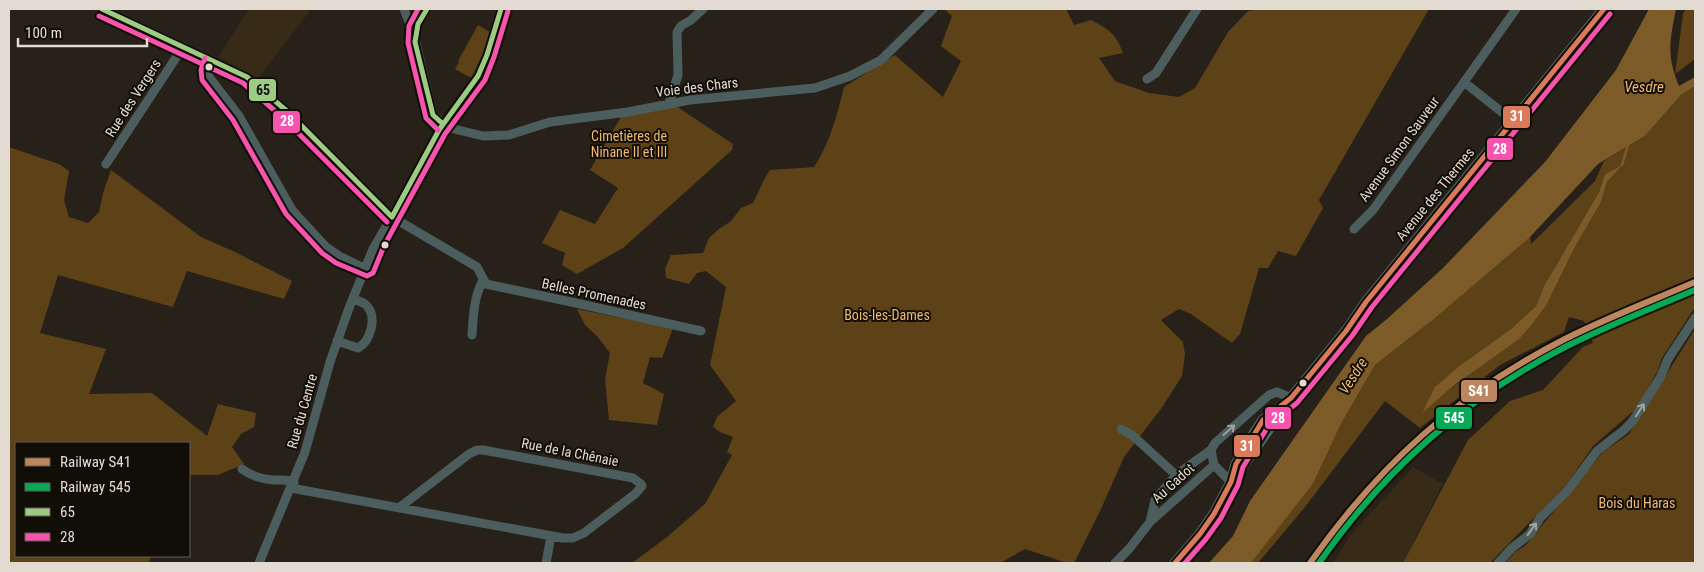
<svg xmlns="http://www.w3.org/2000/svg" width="1704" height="572" viewBox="0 0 1704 572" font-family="'Roboto Condensed',sans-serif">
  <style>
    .built { fill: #372a17 }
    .green { fill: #5d4117; fill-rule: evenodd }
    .water { fill: #7d5b29 }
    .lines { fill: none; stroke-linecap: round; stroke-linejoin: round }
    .stream { stroke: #7d5b29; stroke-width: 2.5 }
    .minor { stroke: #4b5d5c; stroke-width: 9 }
    .major { stroke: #4e6664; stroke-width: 11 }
    .bus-1-casing { stroke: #110d07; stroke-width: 9 }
    .bus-2-casing { stroke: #110d07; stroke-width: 9 }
    .bus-3-casing { stroke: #110d07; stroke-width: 9 }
    .bus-1 { stroke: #9ecb84; stroke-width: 5 }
    .bus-2 { stroke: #f653ac; stroke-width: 5 }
    .bus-3 { stroke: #db795b; stroke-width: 5 }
    .rail-1-casing { stroke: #110d07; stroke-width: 10 }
    .rail-2-casing { stroke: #110d07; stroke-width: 10 }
    .rail-1 { stroke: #bb8660; stroke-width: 6 }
    .rail-2 { stroke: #06aa56; stroke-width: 6 }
    .oneway { stroke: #9fa29d }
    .bus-dot { fill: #e3dbd2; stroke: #110d07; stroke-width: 2 }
    .labels { text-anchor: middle; stroke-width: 4; stroke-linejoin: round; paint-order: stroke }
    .street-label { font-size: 14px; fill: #e3dbd2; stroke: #110d07 }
    .park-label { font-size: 14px; fill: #f2ba6d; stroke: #110d07 }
    .water-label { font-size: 15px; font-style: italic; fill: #f3bb6e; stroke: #110d07 }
    .line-badge { stroke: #110d07; stroke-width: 2 }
    .badge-label { font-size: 14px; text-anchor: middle; font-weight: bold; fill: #fff }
    .pale-badge-label { font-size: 14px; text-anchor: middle; font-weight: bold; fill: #111 }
  </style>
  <rect width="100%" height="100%" fill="#27211a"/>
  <path class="built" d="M249 9H307L310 11 258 78 218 57Z
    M1413 467 1443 484 1403 563H1333L1352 533Z"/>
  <path class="green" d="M944 9H1066L1074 25 1091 20C1108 29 1116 33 1123 53L1099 58 1115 81 1149 93 1179 97 1195 88 1228 32 1248 11 1259 9H1429L1319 200 1323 208 1296 256 1278 251 1268 268H1259L1240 334 1232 343 1191 314 1179 309 1161 320 1183 342 1185 354 1182 376 1163 406 1124 457 1101 509 1074 563H1067L1025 549 1000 563H632L667 537 705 504 732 455 727 452 733 437 720 432 713 427 717 417 736 401 710 365 726 287 706 271 697 273 689 284 666 278 665 269 671 255 703 253 709 238 719 229 731 221 741 208 753 203 765 178 770 170 814 167C830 143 837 115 844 87L895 55 943 97 961 61 941 46 952 16Z
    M1686 9H1695V59L1675 74 1683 14Z
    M478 25 490 32 482 56 471 78 455 69 459 62 458 61Z
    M1695 86V307L1662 358 1657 372 1638 407 1593 446 1567 484 1490 563H1403L1468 440 1510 401 1543 390 1583 347 1593 343 1584 321 1569 317 1564 332 1500 365 1420 428 1385 401 1305 507 1258 563H1250L1313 484 1341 424 1375 365 1434 319 1530 236 1531 244 1595 181 1604 161 1645 136 1681 95ZM1620 166 1607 182 1601 202 1574 249 1547 304 1482 364 1423 411 1462 364 1512 328 1536 306 1544 286 1599 192 1605 174Z
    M676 106 733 144 732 150 623 248 577 274 562 265 565 253 542 243 560 210 595 224 618 188 590 170 621 117Z
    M9 147 59 164 69 171 64 200 69 217 88 223 99 212 103 193 111 170 201 237 235 252 292 281 284 299 187 271 173 307 58 275 40 333 106 349 89 394 152 393 207 436 218 404 256 413 254 427 241 434 232 447 244 464 218 475H189V443H16V556H151L149 562 154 563H9Z
    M577 309 673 328 662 358 650 357 643 383 664 394 657 425 609 420 605 379 610 353 597 336 585 325Z
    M1695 329V563H1505L1515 552 1525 546 1603 452 1629 434Z"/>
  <path class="water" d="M1649 9H1676C1670 41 1666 54 1679 86L1695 77V86L1681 95 1645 136 1598 164 1530 237 1434 319 1375 365 1341 424 1313 484 1254 559 1250 563H1209L1233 536 1250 501 1366 336 1387 319 1443 268 1545 162 1616 70Z
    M1622 165 1607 182 1601 202 1574 249 1547 304 1533 323 1519 339 1456 384 1422 413 1435 387 1462 364 1512 328 1536 306 1544 286 1599 192 1605 174Z"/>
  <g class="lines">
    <path class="stream" d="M1622 165 1628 145"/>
    <path class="minor" d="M102 9 247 77 288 112 392 217 477 267 486 284 576 303 701 331
      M404 9 414 35 433 115 450 128 483 136 509 135 550 122 628 112 690 100 815 88 850 76 881 60 933 9
      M415 35 417 25 427 9
      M212 61 208 71 209 77 239 116 292 210 326 247 339 256 366 269
      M1147 79 1156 73 1197 9
      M1464 82 1513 121
      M669 103 678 75 677 32 681 26 691 20 703 9
      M106 164 183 47
      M1354 229 1373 210 1516 9
      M472 335C473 317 474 296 483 280
      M337 341 358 348C371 341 377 317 367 306 364 302 358 301 353 299
      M1121 429 1132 435 1176 475
      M242 469C251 476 262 479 273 480 281 480 287 479 294 482
      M1231 482 1214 465 1211 450 1215 443 1269 395 1277 392 1291 398
      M291 488 563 538H573L584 533 635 494 642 486 641 484 633 478 483 450H477L469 454 400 507
      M1150 522 1155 500 1176 475 1211 450
      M259 563 305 452 330 362 349 308 373 249 404 196 439 130 452 114 478 76 487 55 501 9
      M546 563 551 536
      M1115 563 1129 549 1150 522 1214 465
      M1498 563 1512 548 1530 534 1540 518 1568 490 1597 451 1624 430 1632 422 1660 378 1668 359 1695 318"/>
    <path class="major" d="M1231 482 1291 398 1346 331 1366 302 1604 9
      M1175 563 1200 534 1214 514 1231 482 1236 464 1251 438 1263 420 1278 409"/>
    <g class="bus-1-casing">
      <path id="bus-1" d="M102 9 247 77 288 112 392 217
        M427 9 418 24 415 42 433 115 443 124
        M392 217 439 130 478 76 487 55 501 9"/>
    </g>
    <g class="bus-2-casing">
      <path id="bus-2" d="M418 9 409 26 408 43 426 118 438 130
        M99 16 243 83 283 118 387 222
        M205 58 201 70 202 80 233 120 286 214 322 253 336 263 367 276 373 273 384 246 445 134 485 80 494 57 508 11
        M1185 563 1206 539 1221 518 1238 485 1243 467 1269 425 1297 403 1352 336 1372 307 1610 14"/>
    </g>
    <g class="bus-3-casing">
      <path id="bus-3" d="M1175 563 1200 534 1214 514 1231 482 1236 464 1263 420 1291 398 1346 331 1366 302 1604 9"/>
    </g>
    <use href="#bus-1" class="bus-1"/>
    <use href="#bus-2" class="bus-2"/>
    <use href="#bus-3" class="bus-3"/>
    <g class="rail-1-casing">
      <path id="rail-1" d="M1310 563C1379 465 1456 395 1563 340 1606 318 1651 301 1695 282"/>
    </g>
    <g class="rail-2-casing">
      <path id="rail-2" d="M1319 563C1385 469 1464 399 1567 346 1609 325 1652 308 1695 290"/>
    </g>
    <use href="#rail-1" class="rail-1"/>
    <use href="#rail-2" class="rail-2"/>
  </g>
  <defs><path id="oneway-shaft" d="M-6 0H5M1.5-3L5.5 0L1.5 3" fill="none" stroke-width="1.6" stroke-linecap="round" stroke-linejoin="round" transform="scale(1.25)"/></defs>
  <g class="oneway">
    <use href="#oneway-shaft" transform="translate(1640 410) rotate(-57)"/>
    <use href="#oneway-shaft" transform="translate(1229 430) rotate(-41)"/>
    <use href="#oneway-shaft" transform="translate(1532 529) rotate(-54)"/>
  </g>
  <g class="bus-dot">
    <circle cx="209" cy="67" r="4.5"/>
    <circle cx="385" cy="245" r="4.5"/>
    <circle cx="1303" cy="383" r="4.5"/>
  </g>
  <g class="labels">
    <g class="street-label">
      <text transform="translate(697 87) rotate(-7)" y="5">Voie des Chars</text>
      <text transform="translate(133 98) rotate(-57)" y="5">Rue des Vergers</text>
      <text transform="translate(1399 149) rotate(-54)" y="5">Avenue Simon Sauveur</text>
      <text transform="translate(1435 194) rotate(-51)" y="5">Avenue des Thermes</text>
      <text transform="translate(594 294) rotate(12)" y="5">Belles Promenades</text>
      <text transform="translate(302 411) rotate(-74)" y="5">Rue du Centre</text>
      <text transform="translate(570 452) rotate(11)" y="5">Rue de la Chênaie</text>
      <text transform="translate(1173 483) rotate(-42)" y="5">Au Gadot</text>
    </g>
    <g class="park-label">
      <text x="629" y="141">Cimetières de<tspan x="629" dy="16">Ninane II et III</tspan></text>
      <text x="887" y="320">Bois-les-Dames</text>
      <text x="1637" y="508">Bois du Haras</text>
    </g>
    <g class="water-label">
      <text x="1644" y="92">Vesdre</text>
      <text transform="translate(1353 376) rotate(-57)" y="5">Vesdre</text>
    </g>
  </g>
  <g class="line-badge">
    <rect x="248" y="78" width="29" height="24" rx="5" fill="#9ecb84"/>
    <rect x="1502" y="105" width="29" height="24" rx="5" fill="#db795b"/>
    <rect x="272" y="110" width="29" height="24" rx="5" fill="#f653ac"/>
    <rect x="1486" y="137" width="28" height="24" rx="5" fill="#f653ac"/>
    <rect x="1460" y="379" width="38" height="24" rx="5" fill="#bb8660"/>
    <rect x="1264" y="406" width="28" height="24" rx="5" fill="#f653ac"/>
    <rect x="1435" y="406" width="38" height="24" rx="5" fill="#06aa56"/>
    <rect x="1233" y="434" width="28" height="24" rx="5" fill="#db795b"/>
  </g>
  <g class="badge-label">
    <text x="1517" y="121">31</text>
    <text x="287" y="126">28</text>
    <text x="1500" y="154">28</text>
    <text x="1479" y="396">S41</text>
    <text x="1278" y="423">28</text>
    <text x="1454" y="423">545</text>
    <text x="1247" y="451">31</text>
  </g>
  <g class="pale-badge-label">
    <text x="263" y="95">65</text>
  </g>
  <rect width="1704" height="572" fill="none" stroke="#e3dbd2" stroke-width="20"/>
  <rect x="15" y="442" width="175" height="115" fill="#110d07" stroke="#655f58"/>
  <rect x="25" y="458" width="25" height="8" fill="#bb8660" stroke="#655f58"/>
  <text x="60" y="467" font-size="15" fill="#e3dbd2">Railway S41</text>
  <rect x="25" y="483" width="25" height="8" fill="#06aa56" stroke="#655f58"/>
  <text x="60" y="492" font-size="15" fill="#e3dbd2">Railway 545</text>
  <rect x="25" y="508" width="25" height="8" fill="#9ecb84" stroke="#655f58"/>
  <text x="60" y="517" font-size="15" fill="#e3dbd2">65</text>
  <rect x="25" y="533" width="25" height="8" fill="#f653ac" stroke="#655f58"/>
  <text x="60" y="542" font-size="15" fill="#e3dbd2">28</text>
  <path d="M18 38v8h129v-8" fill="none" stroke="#e3dbd2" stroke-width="2.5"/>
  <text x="25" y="38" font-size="15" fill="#e3dbd2" stroke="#110d07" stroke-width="4" paint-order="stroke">100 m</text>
</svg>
